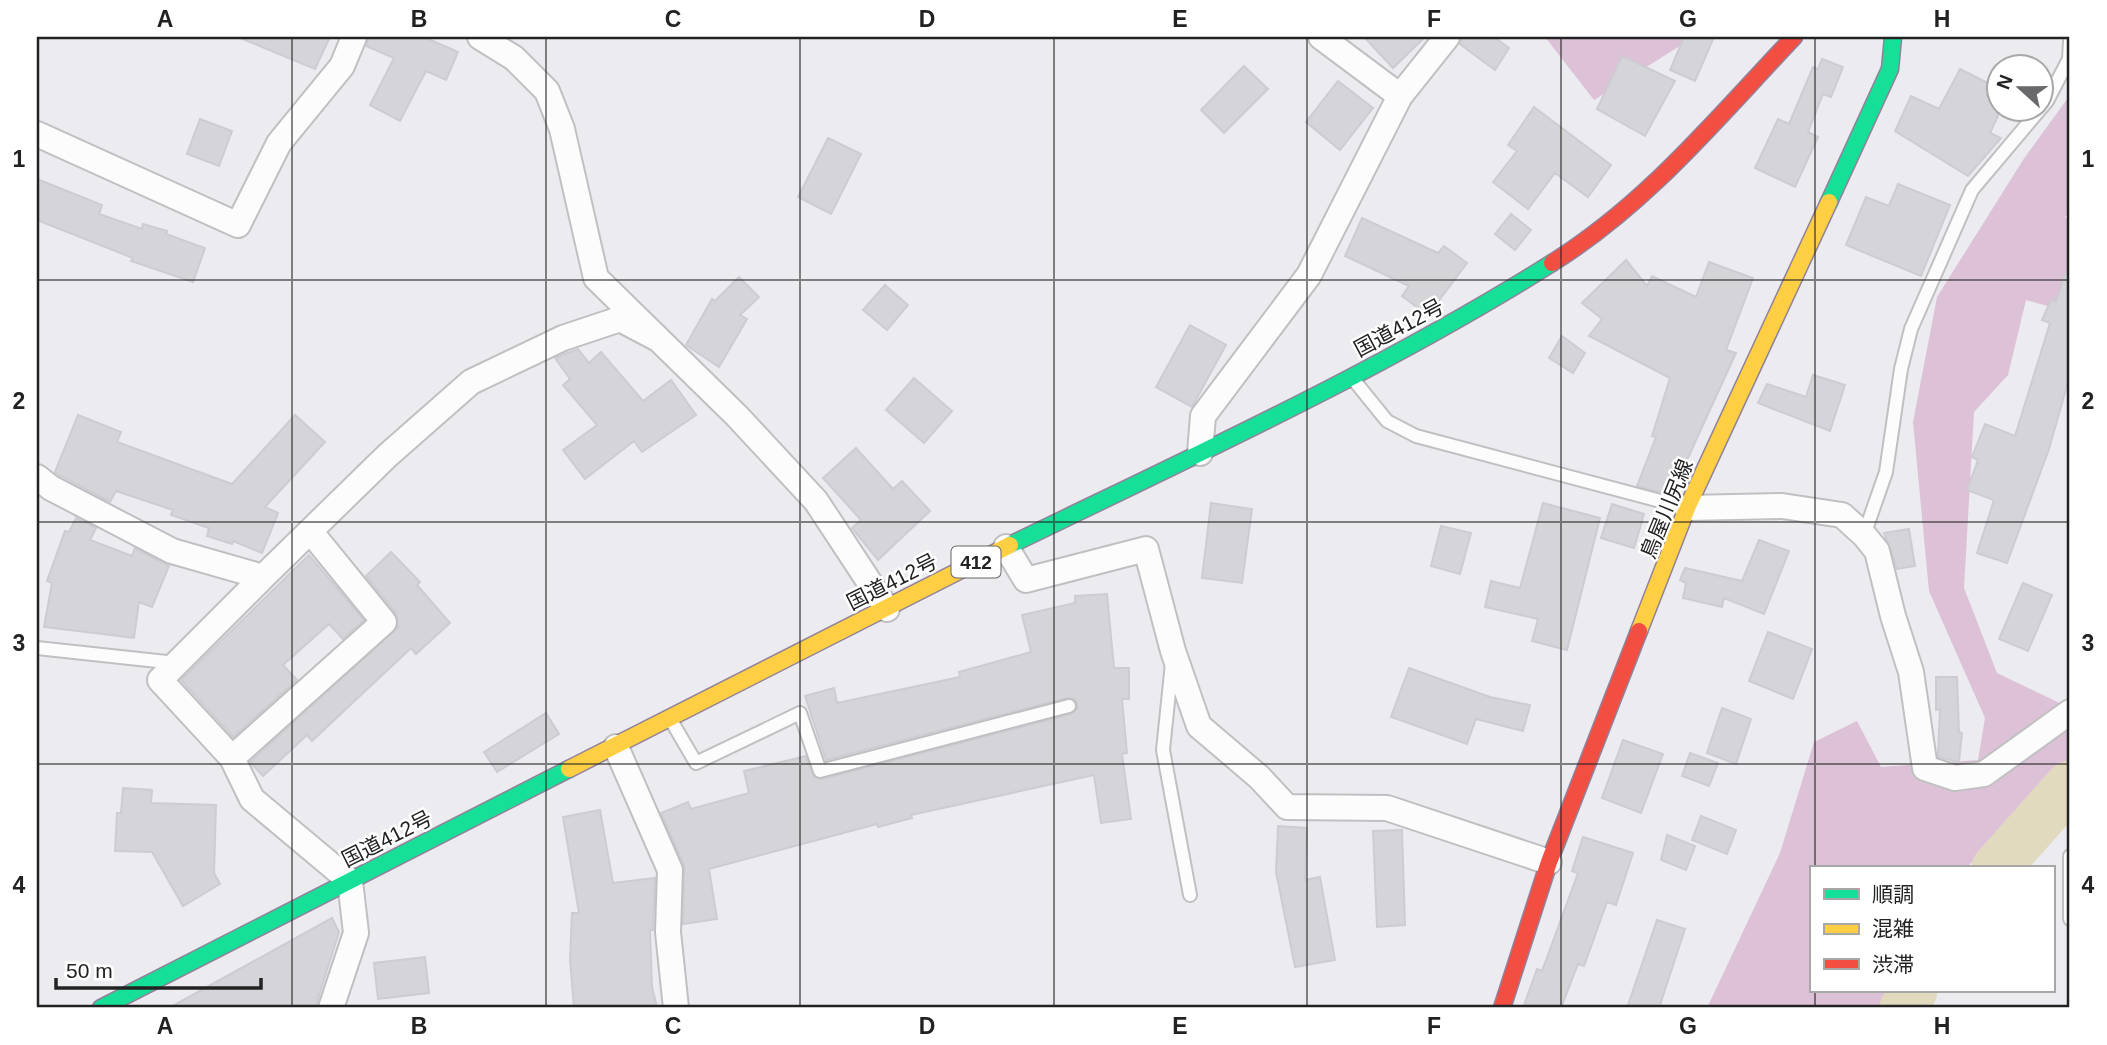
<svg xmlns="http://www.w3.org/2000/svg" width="2107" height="1045" viewBox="0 0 2107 1045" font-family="Helvetica,'Noto Sans JP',sans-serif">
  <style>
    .forest { fill: #ddc1d7 }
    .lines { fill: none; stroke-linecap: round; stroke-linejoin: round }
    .river { stroke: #e2dabf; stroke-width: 49 }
    .building { fill: #d5d4d8; stroke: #cdccd3; stroke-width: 2 }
    .lane-casing { stroke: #c0c0c2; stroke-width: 16 }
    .street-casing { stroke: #c0c0c2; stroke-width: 28 }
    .fast-casing { stroke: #91829b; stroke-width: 19 }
    .slow-casing { stroke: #91829b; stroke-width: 19 }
    .jam-casing { stroke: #91829b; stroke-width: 19 }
    .lane { stroke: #fcfcfd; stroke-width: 12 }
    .street { stroke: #fcfcfd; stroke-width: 24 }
    .fast { stroke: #16e098; stroke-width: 16 }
    .slow { stroke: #ffcf43; stroke-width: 16 }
    .jam { stroke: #f24e42; stroke-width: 16 }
    .grid { fill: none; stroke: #222; stroke-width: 2; stroke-opacity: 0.55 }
    .labels { text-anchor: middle; stroke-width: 5; stroke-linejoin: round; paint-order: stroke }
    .shield { fill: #fff; stroke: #646464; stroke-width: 2 }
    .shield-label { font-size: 19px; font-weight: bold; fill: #222 }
    .street-label { font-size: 21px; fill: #222; stroke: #fff }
    .neatline { fill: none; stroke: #222; stroke-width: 2.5 }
    .grid-label { font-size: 23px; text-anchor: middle; font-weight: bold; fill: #222 }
  </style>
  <rect width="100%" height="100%" fill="#ecebf0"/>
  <path class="forest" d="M1545 37H1694L1594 100Z
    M2070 95V211L2065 217 2070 221V312L2026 300 2008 375 1974 412 1964 588 1997 673 2070 708V785L1965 868H1811V991H1901L1892 1008H1707L1780 853 1814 742 1857 721 1881 767 1978 760 1985 718 1929 591 1913 422 1937 297 2023 160Z"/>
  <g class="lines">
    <path class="river" d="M1996 868 2070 785
      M1904 1008 1913 991"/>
  </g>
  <path class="building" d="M238 37H330L315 69Z
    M369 37H424L458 52 446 80 426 71 400 121 370 105 394 58 366 46Z
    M1364 37H1425L1393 68Z
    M1462 37H1494L1509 48 1495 70 1460 44Z
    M1684 37H1714L1695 81 1670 70Z
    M1622 56 1675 81 1645 136 1597 109Z
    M1822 59 1843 67 1831 97 1823 94 1808 132 1818 137 1795 187 1755 168 1778 119 1789 124 1813 67 1818 69Z
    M1244 66 1268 89 1224 133 1201 110Z
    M1960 69 1998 88V116L1990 133 2001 138 1968 176 1895 131 1911 96 1939 109Z
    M1338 81 1373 108 1340 150 1306 122Z
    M1534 107 1611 165 1588 197 1555 173 1528 209 1493 182 1517 151 1508 145Z
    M200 119 232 131 219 166 187 154Z
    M828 138 861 154 831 214 798 197Z
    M37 179 102 205 99 214 142 229 143 224 167 231 166 234 205 248 193 282 131 261 133 258 37 220Z
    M1898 184 1950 205 1921 276 1846 245 1866 197 1889 206Z
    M1511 214 1531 230 1515 250 1495 234Z
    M1362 218 1438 253 1444 246 1467 263 1432 310 1425 313 1402 296 1409 286 1345 256Z
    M1626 260 1647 286 1652 276 1696 297 1709 262 1753 278 1726 350 1736 353 1671 495 1637 486 1656 437 1652 436 1670 378 1589 336 1602 319 1582 303Z
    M2065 274 2070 275V375L2049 449 2007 563 1977 553 1994 500 1967 490 1978 460 1972 457 1985 424 2015 436 2050 323 2042 320 2051 300 2056 302Z
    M739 277 759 297 740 315 747 319 719 367 686 345 712 299 715 301Z
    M885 285 908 305 887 330 863 310Z
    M1190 325 1226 345 1192 407 1156 387Z
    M1562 336 1585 353 1573 373 1549 358Z
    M578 349 589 363 601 352 643 401 671 380 696 415 642 452 634 441 585 479 563 450 597 425 563 385 570 379 555 358Z
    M1813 375 1845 385 1830 431 1758 403 1767 384 1806 397Z
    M914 378 952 411 924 443 886 410Z
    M78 415 121 432 117 442 232 484 295 415 325 442 265 507 278 513 262 553 233 541 232 544 207 536 209 528 171 515 173 510 116 491 110 502 59 475 55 472Z
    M856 448 893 489 902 481 930 511 878 560 852 528 861 520 823 478Z
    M1211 503 1252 509 1242 583 1202 578Z
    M1543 503 1600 518 1567 650 1532 641 1538 619 1485 607 1491 581 1520 588Z
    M1612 504 1644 514 1634 548 1601 538Z
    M76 518 96 528 90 540 132 556 135 548 169 566 152 607 139 602 134 638 44 627 52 583 47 581 65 531 69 532Z
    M1441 526 1471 533 1460 574 1431 566Z
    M1909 529 1915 566 1897 569 1884 533Z
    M1759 540 1789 551 1764 614 1724 598 1722 607 1683 598 1686 583 1680 580 1685 568 1742 581Z
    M391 552 420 582 417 585 450 623 416 654 411 648 312 741 307 735 263 776 250 762 398 627 396 613 366 576Z
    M309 555 364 620 343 639 329 624 283 665 297 680 233 737 181 680Z
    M2023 583 2052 595 2028 651 1999 639Z
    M1107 594 1114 668H1129V699H1122L1127 753 1122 754 1131 819 1101 823 1094 775 911 815 912 818 878 827 877 824 709 869 717 919 683 924 684 865 661 813 688 802 691 809 749 793 744 771 806 756 814 777 822 779 1071 714 1078 708 1075 699 1067 698 826 760 805 696 834 688 837 703 960 677 959 672 1031 652 1022 615 1075 603V596Z
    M1768 632 1812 649 1793 699 1749 681Z
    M1409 668 1490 697 1530 705 1523 731 1476 719 1467 744 1391 717Z
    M1936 677H1957L1959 732 1962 733 1959 762 1938 757 1940 709 1936 710Z
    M1722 708 1751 719 1736 764 1707 753Z
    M546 713 559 734 497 772 484 752Z
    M1623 740 1663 754 1641 813 1602 798Z
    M1690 753 1718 763 1709 786 1682 776Z
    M123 788 152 790 151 803 216 805 214 873 220 884 183 906 152 852 115 851 117 813H121Z
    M600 810 613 883 655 878 653 930H650L652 987 657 1008H574L570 959 572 913H579L563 817Z
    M1701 816 1736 830 1727 854 1692 840Z
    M1278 826 1307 828 1305 880 1320 877 1335 960 1295 967 1276 872Z
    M1402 830 1405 925 1377 927 1373 831Z
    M1667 835 1695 846 1686 870 1661 860Z
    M1583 837 1633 853 1616 905 1607 902 1584 966 1578 964 1561 1008H1523L1537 969 1542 971 1578 873 1572 871Z
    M332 918 339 932 315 1008H169Z
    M1657 920 1685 929 1659 1008H1627Z
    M425 957 429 993 378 999 374 963Z"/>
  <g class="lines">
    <g class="lane-casing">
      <path id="lane" d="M1353 379 1387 421 1416 436 1683 507
        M1864 535 1886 472 1901 369 1911 329 1972 190 2047 101 2069 59 2070 41
        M37 648 176 663
        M1172 663 1163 750 1190 895
        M672 722 696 763 800 713 820 771 1069 706
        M2070 856V919"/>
    </g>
    <g class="street-casing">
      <path id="street" d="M480 37 514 58 547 91 562 129 596 278 737 416 816 501 887 609
        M1400 96 1447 37
        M37 134 238 225 279 143 342 66 354 37
        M1200 453 1203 416 1309 275 1400 96 1321 37
        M37 477 51 488 172 551 263 577 388 455 471 382 563 338 620 319 656 338
        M1687 508 1782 506 1842 515 1864 535 1877 551 1893 616 1911 672 1925 768 1955 778 1984 774 2070 712
        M1006 547 1026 580 1146 549 1173 651 1199 726 1259 777 1287 807 1387 808 1549 862
        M263 577 160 680 232 758 252 799 350 881 356 933 331 1008
        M616 747 670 870 668 932 676 1008
        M232 758 384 622 310 531"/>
    </g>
    <g class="fast-casing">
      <path id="fast" d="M1829 202 1890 69 1893 37
        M1010 545C1193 456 1380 371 1552 263
        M101 1008 569 769"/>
    </g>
    <g class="slow-casing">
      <path id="slow" d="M1639 631 1687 508 1829 202
        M569 769 1010 545"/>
    </g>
    <g class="jam-casing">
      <path id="jam" d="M1552 263C1648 203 1717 118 1794 37
        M1502 1008 1549 862 1639 631"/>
    </g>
    <use href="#lane" class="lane"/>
    <use href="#street" class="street"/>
    <use href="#fast" class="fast"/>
    <use href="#slow" class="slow"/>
    <use href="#jam" class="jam"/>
  </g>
  <path class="grid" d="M292 37V1008M546 37V1008M800 37V1008M1054 37V1008M1307 37V1008M1561 37V1008M1815 37V868M37 280H2070M37 522H2070M37 764H2070M1815 991V1008"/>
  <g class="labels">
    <rect class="shield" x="951.5" y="546.5" width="49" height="31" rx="5"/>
    <g class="shield-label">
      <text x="976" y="569">412</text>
    </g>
    <g class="street-label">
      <text transform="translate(1399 328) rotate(-28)" y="7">国道412号</text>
      <text transform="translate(1667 509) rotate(-68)" y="7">鳥屋川尻線</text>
      <text transform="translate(892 582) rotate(-27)" y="7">国道412号</text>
      <text transform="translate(387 839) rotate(-27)" y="7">国道412号</text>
    </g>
  </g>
  <rect width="2107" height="1045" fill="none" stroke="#ffffff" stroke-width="77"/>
  <rect x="1810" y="866" width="245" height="126" fill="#ffffff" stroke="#a7a7a7" stroke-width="2"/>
  <rect x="1824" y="889" width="35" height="10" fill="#16e098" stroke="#a7a7a7" stroke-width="2"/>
  <text x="1872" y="902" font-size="21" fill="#222222">順調</text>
  <rect x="1824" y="924" width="35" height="10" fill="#ffcf43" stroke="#a7a7a7" stroke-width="2"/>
  <text x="1872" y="936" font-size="21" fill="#222222">混雑</text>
  <rect x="1824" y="959" width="35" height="10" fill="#f24e42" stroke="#a7a7a7" stroke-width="2"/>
  <text x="1872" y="972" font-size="21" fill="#222222">渋滞</text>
  <g transform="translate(2020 88) rotate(291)"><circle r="33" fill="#ffffff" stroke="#a7a7a7" stroke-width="2"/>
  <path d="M0-5L12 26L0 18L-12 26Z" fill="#69686a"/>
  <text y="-10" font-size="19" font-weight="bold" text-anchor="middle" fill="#222222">N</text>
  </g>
  <path d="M56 978v10h205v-10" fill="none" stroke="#222222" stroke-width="3.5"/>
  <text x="66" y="978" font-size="21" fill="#222222" stroke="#ffffff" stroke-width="5" paint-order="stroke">50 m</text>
  <rect x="38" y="38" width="2030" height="968" class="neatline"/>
  <g class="grid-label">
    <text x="165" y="27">A</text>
    <text x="419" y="27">B</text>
    <text x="673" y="27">C</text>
    <text x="927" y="27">D</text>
    <text x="1180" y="27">E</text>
    <text x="1434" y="27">F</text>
    <text x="1688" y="27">G</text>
    <text x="1942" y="27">H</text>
    <text x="19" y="167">1</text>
    <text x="2088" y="167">1</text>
    <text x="19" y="409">2</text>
    <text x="2088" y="409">2</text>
    <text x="19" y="651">3</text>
    <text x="2088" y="651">3</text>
    <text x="19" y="893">4</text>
    <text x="2088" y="893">4</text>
    <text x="165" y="1034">A</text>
    <text x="419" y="1034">B</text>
    <text x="673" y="1034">C</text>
    <text x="927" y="1034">D</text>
    <text x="1180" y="1034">E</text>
    <text x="1434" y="1034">F</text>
    <text x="1688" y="1034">G</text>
    <text x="1942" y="1034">H</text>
  </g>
</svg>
